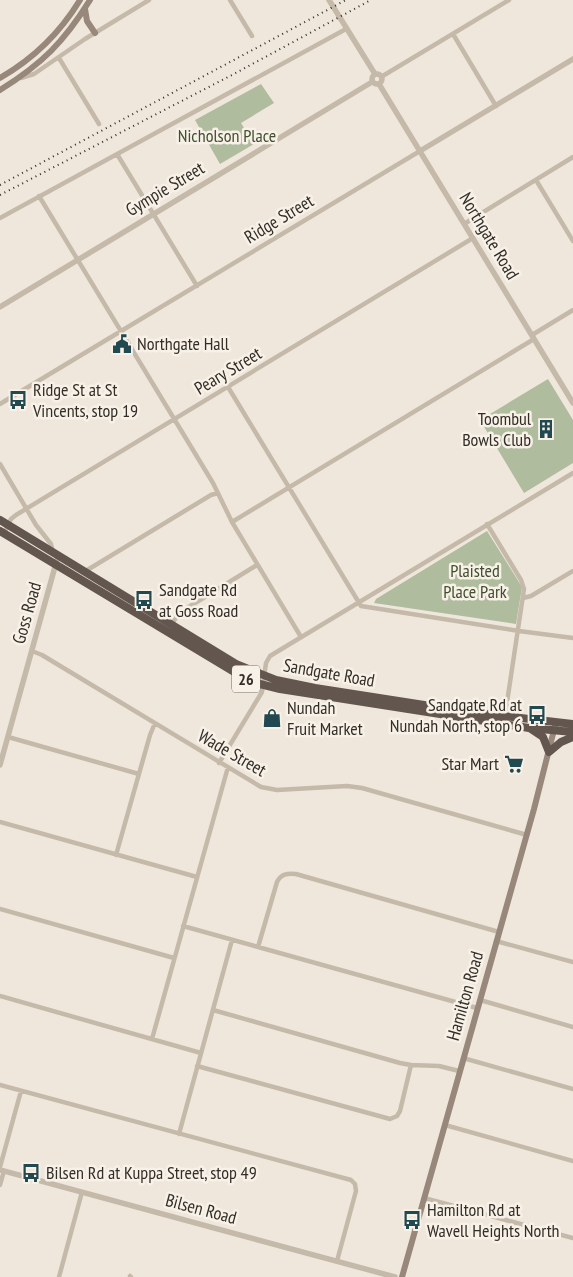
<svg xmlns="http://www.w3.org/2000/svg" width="573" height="1277" viewBox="0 0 573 1277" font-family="'PT Sans Narrow',sans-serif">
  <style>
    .green { fill: #afbc9e }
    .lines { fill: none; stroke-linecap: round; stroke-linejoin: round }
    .minor { stroke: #c5b9a9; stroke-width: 4.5 }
    .tertiary { stroke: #c5b9a9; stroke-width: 5.5 }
    .secondary { stroke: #98887b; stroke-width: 6 }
    .trunk { stroke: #63564e; stroke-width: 8 }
    .rail { stroke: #332d28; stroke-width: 2; stroke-dasharray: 1 4; stroke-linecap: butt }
    .labels { text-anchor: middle; stroke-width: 5; stroke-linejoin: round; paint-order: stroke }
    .shield { fill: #f7f1e8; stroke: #6e6862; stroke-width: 1 }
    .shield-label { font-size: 16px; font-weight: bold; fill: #332d28 }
    .park-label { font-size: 18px; fill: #404f2f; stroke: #f7f1e8 }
    .street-label { font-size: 18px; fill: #332d28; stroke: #f7f1e8 }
    .poi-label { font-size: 18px; fill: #332d28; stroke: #f7f1e8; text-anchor: start }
  </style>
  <rect width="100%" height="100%" fill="#efe7dc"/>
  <path class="green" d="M261 84 274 103 241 123 254 144 220 164 195 120Z
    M548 379 573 420V463L524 493 480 420Z
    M487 531 522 587 516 624 374 603 376 599Z"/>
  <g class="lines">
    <path class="minor" d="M230 0 252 36
      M453 34 496 106
      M59 58 99 124
      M381 77 509 0
      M21 78 34 74 85 39 149 0
      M117 154 197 286
      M536 180 573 241
      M39 196 213 483 232 522 301 637
      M0 218 346 29
      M464 224 573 157
      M532 335 573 310
      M228 387 361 606 519 631 573 638
      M0 404 420 151
      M0 464 36 525 51 544 53 553
      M232 522 534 339
      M487 524 521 580 524 589 506 709
      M4 533 11 519 16 515 473 238
      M84 572 211 495 218 493
      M523 598 531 596 573 571
      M171 625 178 615 187 608 257 565
      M32 651 42 655 261 787 277 790 347 786 362 788 527 835
      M8 737 139 774
      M219 763 262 692 266 663 270 656 573 473
      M0 822 197 877
      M116 855 150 735 155 723
      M0 909 174 958
      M183 926 477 1008
      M496 941 573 962
      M258 947 277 882C281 874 287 873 296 874L499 932
      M0 996 201 1053
      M480 1000 573 1027
      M213 1010 400 1063 411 1065 439 1066 459 1071
      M152 1039 228 767
      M463 1058 573 1089
      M197 1066 390 1119 397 1116 400 1111 411 1065
      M0 1085 351 1180 355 1184 356 1191 337 1261
      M445 1125 573 1161
      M179 1134 232 940
      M0 1167 21 1091
      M0 1185 4 1171
      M424 1198 573 1238
      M130 1276 131 1277
      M59 1277 82 1192"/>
    <path class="tertiary" d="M329 0 375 74
      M372 79a5 5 0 1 1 10 0a5 5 0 1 1-10 0Z
      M379 84 573 403
      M420 151 573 59
      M0 307 372 82
      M0 765 58 556
      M0 1170 395 1277"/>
    <path class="secondary" d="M85 9 87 21 95 33
      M0 78C33 59 60 33 80 0
      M0 90C42 64 64 42 90 0
      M402 1277 534 809 556 722"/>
    <path class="trunk" d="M0 520 236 664 276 680 315 688 469 712 573 724
      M0 531 236 673 256 683 280 689 529 728 573 732
      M531 729 543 737 549 752 561 742 573 737"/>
    <path class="rail" d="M0 185 346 0
      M0 195 230 76 371 0"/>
  </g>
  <defs>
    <g id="civic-bare" transform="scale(1.5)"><path d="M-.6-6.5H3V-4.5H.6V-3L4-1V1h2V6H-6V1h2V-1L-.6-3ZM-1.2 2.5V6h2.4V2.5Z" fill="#234950" stroke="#f7f1e8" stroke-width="2.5" paint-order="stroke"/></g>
    <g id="bus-bare" transform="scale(1.5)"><path d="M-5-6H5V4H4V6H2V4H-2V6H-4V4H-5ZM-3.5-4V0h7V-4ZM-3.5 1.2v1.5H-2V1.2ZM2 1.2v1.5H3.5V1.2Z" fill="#234950" stroke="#f7f1e8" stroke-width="2.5" paint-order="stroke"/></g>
    <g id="building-bare" transform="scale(1.5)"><path d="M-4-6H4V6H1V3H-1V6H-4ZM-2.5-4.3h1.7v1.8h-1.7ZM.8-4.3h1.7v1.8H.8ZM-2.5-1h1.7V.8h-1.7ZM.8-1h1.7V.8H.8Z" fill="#234950" stroke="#f7f1e8" stroke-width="2.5" paint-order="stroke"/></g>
    <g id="shop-bare" transform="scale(1.5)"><path d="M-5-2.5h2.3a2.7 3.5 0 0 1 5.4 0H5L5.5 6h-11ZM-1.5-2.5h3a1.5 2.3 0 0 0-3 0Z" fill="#234950" stroke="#f7f1e8" stroke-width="2.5" paint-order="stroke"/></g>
    <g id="supermarket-bare" transform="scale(1.5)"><path d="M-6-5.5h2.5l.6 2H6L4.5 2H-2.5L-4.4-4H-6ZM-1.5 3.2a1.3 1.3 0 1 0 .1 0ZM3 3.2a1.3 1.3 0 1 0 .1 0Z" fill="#234950" stroke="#f7f1e8" stroke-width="2.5" paint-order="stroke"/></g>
  </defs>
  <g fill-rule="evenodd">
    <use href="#civic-bare" x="122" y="344"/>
    <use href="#bus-bare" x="18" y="400"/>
    <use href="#building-bare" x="546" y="429"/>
    <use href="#bus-bare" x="144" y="600"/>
    <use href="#bus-bare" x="537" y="715"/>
    <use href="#shop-bare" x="272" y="718"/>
    <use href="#supermarket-bare" x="514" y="764"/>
    <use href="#bus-bare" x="31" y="1173"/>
    <use href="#bus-bare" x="412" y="1220"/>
  </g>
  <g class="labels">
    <rect class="shield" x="232" y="665.5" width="28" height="27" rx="4"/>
    <g class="shield-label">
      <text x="246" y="685">26</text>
    </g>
    <g class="park-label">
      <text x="227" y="142">Nicholson Place</text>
      <text x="475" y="577">Plaisted<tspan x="475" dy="21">Place Park</tspan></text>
    </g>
    <g class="street-label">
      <text transform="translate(165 189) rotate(-31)" y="6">Gympie Street</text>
      <text transform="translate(279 219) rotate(-31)" y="6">Ridge Street</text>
      <text transform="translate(489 236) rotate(59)" y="6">Northgate Road</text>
      <text transform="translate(228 371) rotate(-31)" y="6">Peary Street</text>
      <text transform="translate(27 613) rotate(-74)" y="6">Goss Road</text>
      <text transform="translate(329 673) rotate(10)" y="6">Sandgate Road</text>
      <text transform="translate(232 753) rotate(30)" y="6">Wade Street</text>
      <text transform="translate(465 996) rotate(-74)" y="6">Hamilton Road</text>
      <text transform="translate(201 1209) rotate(15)" y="6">Bilsen Road</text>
    </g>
    <g class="poi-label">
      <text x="137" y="350">Northgate Hall</text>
      <text x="33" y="396">Ridge St at St<tspan x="33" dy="21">Vincents, stop 19</tspan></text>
      <text x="531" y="425" text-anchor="end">Toombul<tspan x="531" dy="21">Bowls Club</tspan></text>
      <text x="159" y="596">Sandgate Rd<tspan x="159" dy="21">at Goss Road</tspan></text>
      <text x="522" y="711" text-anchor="end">Sandgate Rd at<tspan x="522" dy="21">Nundah North, stop 6</tspan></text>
      <text x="287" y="714">Nundah<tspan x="287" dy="21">Fruit Market</tspan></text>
      <text x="499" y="770" text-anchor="end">Star Mart</text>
      <text x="46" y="1179">Bilsen Rd at Kuppa Street, stop 49</text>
      <text x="427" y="1216">Hamilton Rd at<tspan x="427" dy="21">Wavell Heights North</tspan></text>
    </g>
  </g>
</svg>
